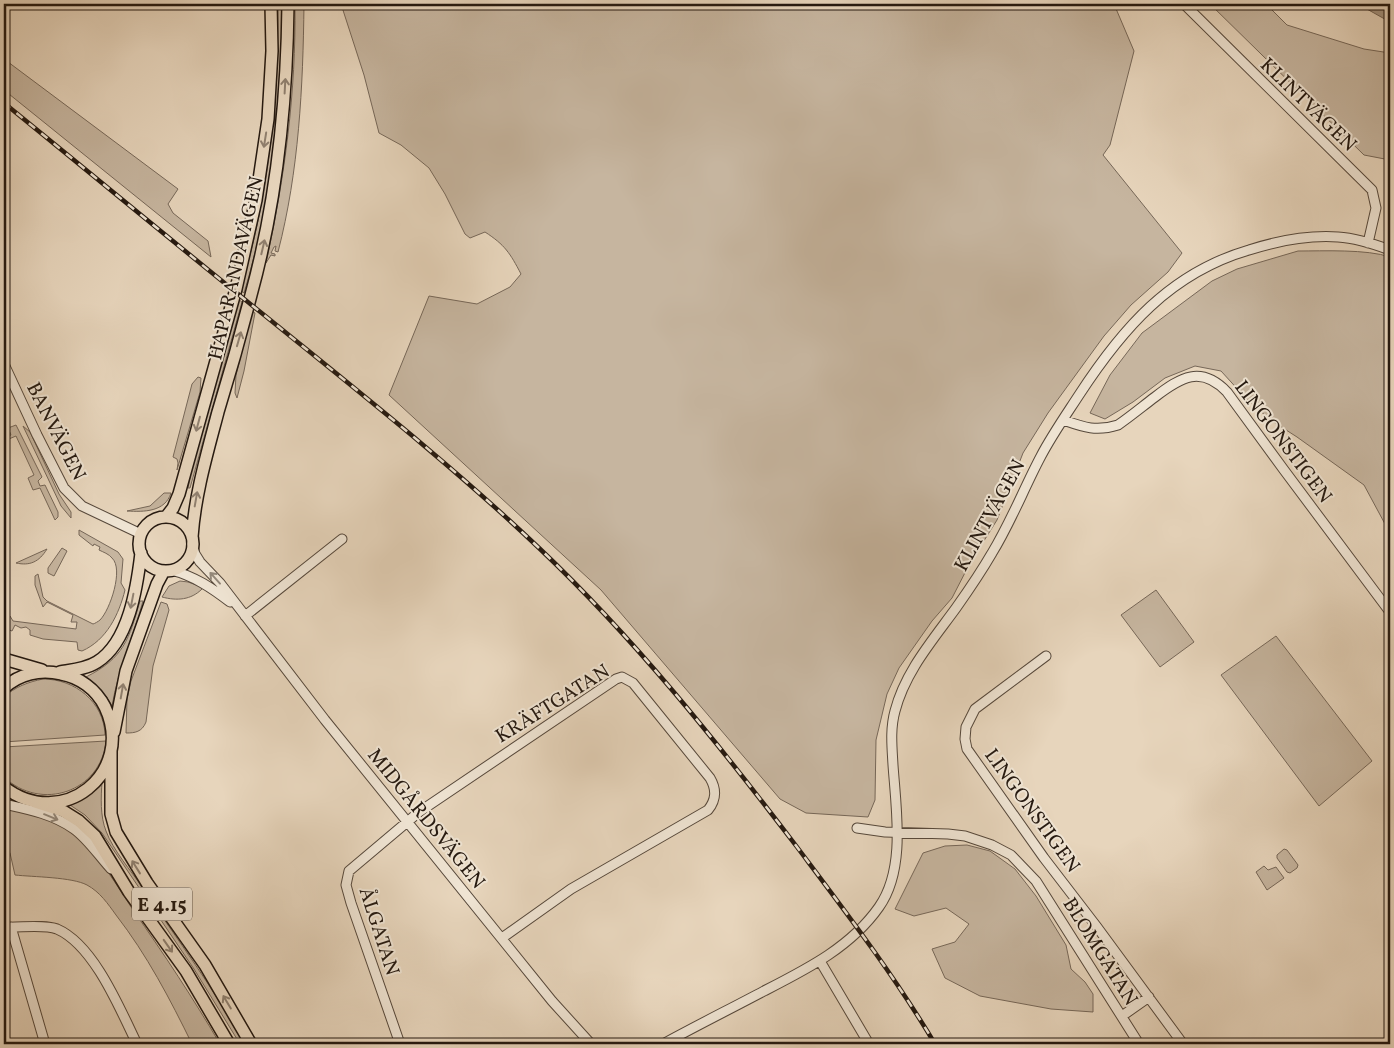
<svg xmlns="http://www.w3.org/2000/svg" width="1394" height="1048" viewBox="0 0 1394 1048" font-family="Vollkorn,serif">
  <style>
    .green { fill: #c6b59f; stroke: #766758 }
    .water { fill: #a59582; stroke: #726354 }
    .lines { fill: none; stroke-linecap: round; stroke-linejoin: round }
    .minor-casing { stroke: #56483b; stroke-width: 11 }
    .major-casing { stroke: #251910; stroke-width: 14 }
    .minor { stroke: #efe4d3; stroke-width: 9 }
    .major { stroke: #e7d5bc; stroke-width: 11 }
    .rail-casing { stroke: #251910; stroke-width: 4.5 }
    .rail { stroke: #efe4d3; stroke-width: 2.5; stroke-dasharray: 8; stroke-linecap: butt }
    .oneway { stroke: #90806f }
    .oneway2 { stroke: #94897b }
    .labels { text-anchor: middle; stroke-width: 4; stroke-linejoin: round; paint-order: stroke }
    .shield { fill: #efe4d3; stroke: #62564a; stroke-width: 1 }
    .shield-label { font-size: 19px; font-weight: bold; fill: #251910 }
    .street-label { font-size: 20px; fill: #251910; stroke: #efe4d3 }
  </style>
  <rect width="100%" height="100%" fill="#e7d5bc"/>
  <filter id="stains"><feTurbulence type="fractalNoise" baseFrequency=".004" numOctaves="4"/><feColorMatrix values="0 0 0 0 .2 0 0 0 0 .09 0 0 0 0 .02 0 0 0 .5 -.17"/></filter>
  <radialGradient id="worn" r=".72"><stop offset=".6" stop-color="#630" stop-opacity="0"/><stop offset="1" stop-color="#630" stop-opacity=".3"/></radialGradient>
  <path class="green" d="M278 4H282C281 102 273 198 244 293L240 290C269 197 278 101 278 4Z
    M295 4H304C303 87 299 171 278 252L275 251 276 246 274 247 271 253 275 254V256L271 255 266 263C285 176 296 93 295 4Z
    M341 4H1114L1134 51 1110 145 1103 155 1182 253 1168 272 1131 305 1104 336 1048 413 1023 453 997 520 970 563 952 598 932 621 899 668 887 694 876 740 875 800 868 817 806 813 780 799 601 590 389 395 429 296 477 304 510 287 521 274C510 253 505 245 485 232L470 238 465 234 445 194 429 168 401 145 379 133 364 75Z
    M1210 4H1266L1287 25 1364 49 1390 53V160L1364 155Z
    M4 59 178 189 168 204 173 213 208 241 211 257 4 90Z
    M1298 251C1323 251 1367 249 1390 257V531L1385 524 1364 485 1297 437 1269 419 1242 394 1221 371 1195 366 1165 378 1133 402 1105 419 1090 413 1110 375 1142 333 1212 281 1237 269Z
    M238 299 242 302 190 488H188L193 462Z
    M252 311 255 313 244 371 237 398 235 393 236 375Z
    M198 377 201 378 200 392 177 470 178 463 177 459 173 457 192 384Z
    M16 425 42 477 38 481 40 486 45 485 58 512V517L55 520 40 488 33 490 28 478 34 475 16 436 4 441V438L11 435 8 428Z
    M23 426 30 432 59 494 71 512V518L61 506Z
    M164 493H171C165 512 144 512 127 511L150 506Z
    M79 530 118 552 123 559 121 583 125 590C119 614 107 640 82 651L78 650 77 642 43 639 30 635V630L26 627 21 628 15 625 12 631 4 628V600L8 606 7 616H10L13 621 76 629 77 622H71L73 615 47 602 43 607 35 585V576L38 574 43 597 47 601 93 624C94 624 99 621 100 620 110 610 124 569 112 558 109 554 103 552 99 550L100 547 94 544 93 546 79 535Z
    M62 548 67 551 54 576 48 573V568Z
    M47 549C39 562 30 566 16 563Z
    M180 581 188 582 202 587V589C191 600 177 601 162 597L169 586Z
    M1156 590 1194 642 1160 667 1121 615Z
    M140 601H143C133 637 118 670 112 706L106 696 86 677C124 658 129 639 140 601Z
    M161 602 167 604 169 610 153 666 146 722C142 732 135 733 126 733L127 699 131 681Z
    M1276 636 1372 761 1319 806 1221 675Z
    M43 679C75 679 104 702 105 735L4 742V697C15 687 28 682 43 679Z
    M106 741C101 792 41 812 4 777V747Z
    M102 782C101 797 100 816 106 831 113 850 131 871 143 888 177 940 215 989 244 1044H240L194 969 102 833 85 815 70 805 82 799Z
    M4 807C29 813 57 819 78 837 98 854 118 887 133 910 164 954 193 998 220 1044H192C170 999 147 955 116 915 108 904 100 892 87 885 72 877 33 877 15 875L10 853 4 845Z
    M967 845 990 851 1015 869 1036 896 1066 945 1071 969 1085 982 1093 994V1012L1051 1009 980 996 945 978 932 949 955 942 969 924 946 908 914 916 895 909 923 853 945 846Z
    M1284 849 1287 850 1298 865 1297 868 1290 873 1287 872 1277 858V855Z
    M1264 866 1268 870 1276 867 1284 878 1267 890 1256 872Z"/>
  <path class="water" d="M1358 4H1390V22Z"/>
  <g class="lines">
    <g class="minor-casing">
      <path id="minor" d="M1184 4 1372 190 1376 208 1368 243
        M4 364 37 435 64 488 82 506 141 534
        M1063 420C1083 427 1096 432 1118 425 1131 416 1143 406 1155 397 1181 377 1201 365 1227 392L1284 470 1390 612
        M192 544 195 554 200 562 220 583 325 720 552 1001 591 1044
        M171 570C194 576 212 588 230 602
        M245 616 342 539
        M1046 656 975 709 966 727 965 739 967 749 1044 858 1097 927 1183 1044
        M4 804C27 809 53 814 74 829 88 839 99 856 111 869
        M857 828 885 832 948 834 965 836 992 845 1011 855 1036 881 1139 1044
        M4 927C19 928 44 924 57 929 94 945 120 1009 137 1044
        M11 927 45 1044
        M820 961 869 1044
        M1122 1016 1149 997
        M400 1044 351 903 346 885 349 871 419 812 616 679 622 677 633 683 710 778C717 790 716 800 708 810L571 889 502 938
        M663 1044C696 1026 730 1009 764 991 807 969 851 947 879 907 906 869 896 809 893 765 892 747 890 729 895 711 905 672 932 641 956 608 968 591 981 572 992 553 1011 522 1024 488 1041 456 1052 435 1066 415 1079 395 1122 329 1170 273 1249 250 1277 241 1308 235 1338 237 1355 238 1374 244 1390 250"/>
    </g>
    <g class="major-casing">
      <path id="major" d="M166 517 173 508 179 494 236 289 256 200 268 119 272 51 271 4
        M139 544a27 27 0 1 1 54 0a27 27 0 1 1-54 0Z
        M192 537C195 494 207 454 218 412 230 373 241 334 251 295 277 200 287 103 288 4
        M4 659 42 670
        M60 672C72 670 86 669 97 662 129 642 137 587 141 553
        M4 688C19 674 40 669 61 674 79 677 96 689 105 707 136 773 62 832 4 787
        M114 732 126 671 157 584 164 571
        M111 751V814L116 832 147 883 205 965 251 1044
        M35 802 63 811 79 821 95 836 129 892 186 971 229 1044"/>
    </g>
    <use href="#minor" class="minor"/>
    <use href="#major" class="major"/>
    <g class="rail-casing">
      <path id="rail" d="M4 103C94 176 183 250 274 323 364 396 455 468 539 548 635 639 717 742 797 847 845 911 894 975 935 1044"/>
    </g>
    <use href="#rail" class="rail"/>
  </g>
  <defs><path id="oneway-shaft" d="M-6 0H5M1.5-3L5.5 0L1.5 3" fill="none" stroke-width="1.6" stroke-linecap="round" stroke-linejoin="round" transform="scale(1.25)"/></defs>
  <g class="oneway">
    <use href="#oneway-shaft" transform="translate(285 86) rotate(-87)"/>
    <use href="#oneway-shaft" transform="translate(265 140) rotate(99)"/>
    <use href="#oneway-shaft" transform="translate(263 247) rotate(-77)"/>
    <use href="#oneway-shaft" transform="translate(239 339) rotate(-74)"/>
    <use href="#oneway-shaft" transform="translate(198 424) rotate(105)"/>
    <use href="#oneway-shaft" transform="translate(196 499) rotate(-80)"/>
    <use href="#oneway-shaft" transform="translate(132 601) rotate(101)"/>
    <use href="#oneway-shaft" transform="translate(122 691) rotate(-80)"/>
    <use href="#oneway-shaft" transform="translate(136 867) rotate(-122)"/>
    <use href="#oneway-shaft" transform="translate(168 946) rotate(55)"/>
    <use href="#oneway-shaft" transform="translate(227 1002) rotate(-121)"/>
  </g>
  <g class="oneway2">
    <use href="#oneway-shaft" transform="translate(215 578) rotate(-132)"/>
    <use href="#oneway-shaft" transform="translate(51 817) rotate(22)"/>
  </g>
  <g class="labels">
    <rect class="shield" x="132" y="887.5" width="60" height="33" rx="4"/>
    <g class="shield-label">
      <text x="162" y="911">E 4.15</text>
    </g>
    <g class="street-label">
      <text transform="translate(1309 104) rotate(44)" y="7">KLINTVÄGEN</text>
      <text transform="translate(235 268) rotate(-77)" y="7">HAPARANDAVÄGEN</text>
      <text transform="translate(57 431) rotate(63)" y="7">BANVÄGEN</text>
      <text transform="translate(1284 441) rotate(53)" y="7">LINGONSTIGEN</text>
      <text transform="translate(989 515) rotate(-61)" y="7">KLINTVÄGEN</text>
      <text transform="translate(552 703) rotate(-32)" y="7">KRÄFTGATAN</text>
      <text transform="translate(1033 810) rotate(54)" y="7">LINGONSTIGEN</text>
      <text transform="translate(427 818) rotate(51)" y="7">MIDGÅRDSVÄGEN</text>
      <text transform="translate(380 931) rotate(72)" y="7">ÅLGATAN</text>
      <text transform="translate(1101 951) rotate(58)" y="7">BLOMGATAN</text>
    </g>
  </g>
  <rect width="1394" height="1048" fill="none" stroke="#e7d5bc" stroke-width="20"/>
  <rect x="5" y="5" width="1384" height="1038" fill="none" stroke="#251910" stroke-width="2.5"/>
  <rect x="10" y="10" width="1374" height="1028" fill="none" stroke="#251910"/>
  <rect width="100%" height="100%" filter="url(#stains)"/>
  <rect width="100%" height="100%" fill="url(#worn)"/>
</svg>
